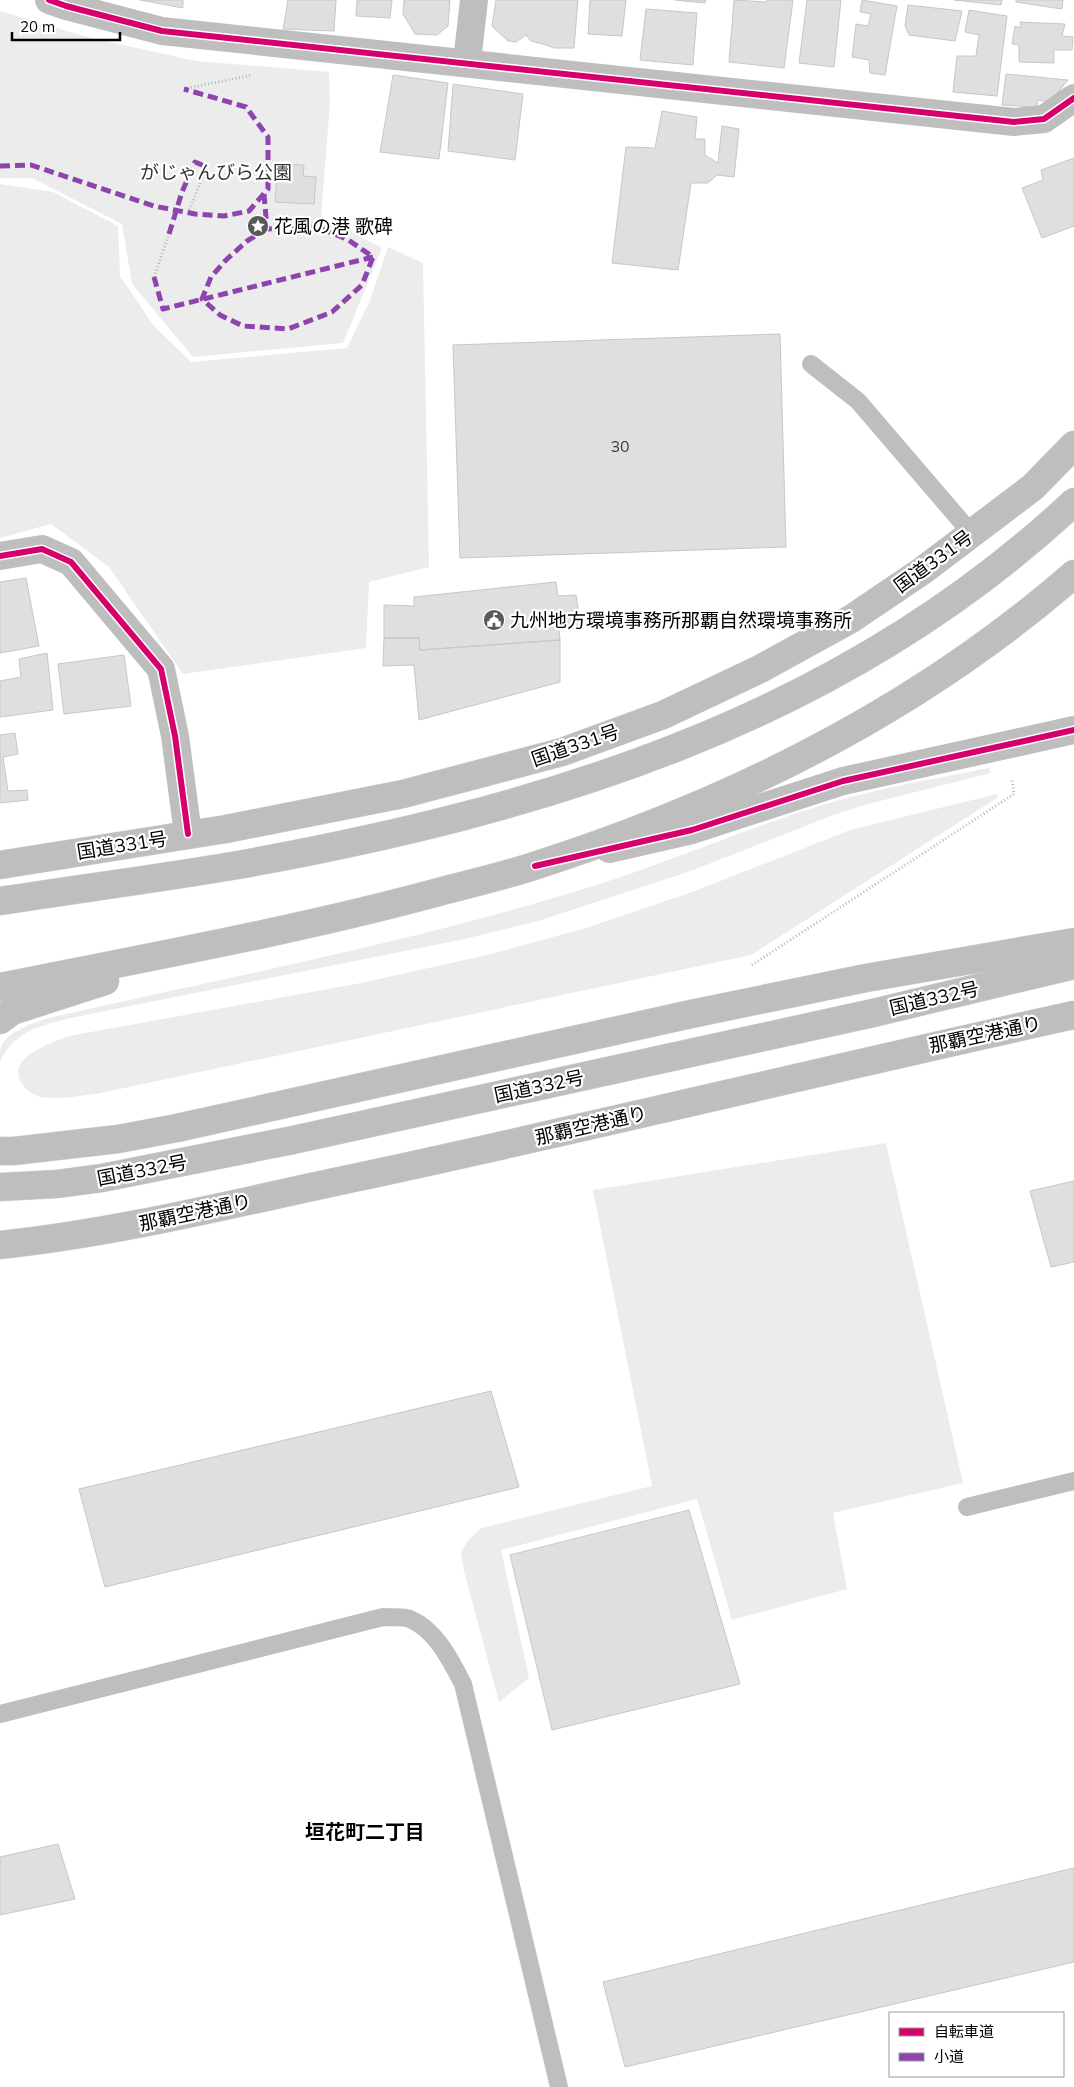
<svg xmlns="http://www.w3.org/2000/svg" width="1074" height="2087" viewBox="0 0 1074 2087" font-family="Mulish,'Noto Sans JP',sans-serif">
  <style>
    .green { fill: #ececec }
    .building { fill: #dfdfdf; stroke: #c7c7c7 }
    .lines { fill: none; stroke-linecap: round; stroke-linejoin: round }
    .trunk-casing { stroke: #dbdbdb; stroke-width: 29 }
    .path { stroke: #b9b9b9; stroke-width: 3; stroke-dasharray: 1 2.5; stroke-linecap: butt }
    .service { stroke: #bebebe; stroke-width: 18 }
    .minor { stroke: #bebebe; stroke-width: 28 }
    .tertiary { stroke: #bebebe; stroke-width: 28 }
    .trunk { stroke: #bebebe; stroke-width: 28 }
    .quiet { stroke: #8e44ad; stroke-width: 5; stroke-dasharray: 10 5; stroke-linecap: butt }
    .cycleway-casing { stroke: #fff; stroke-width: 9 }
    .cycleway { stroke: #d6006c; stroke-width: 6 }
    .labels { text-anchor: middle; stroke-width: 4.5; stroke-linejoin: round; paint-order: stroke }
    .number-label { font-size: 16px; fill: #383838 }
    .park-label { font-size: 19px; fill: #333; stroke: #fff }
    .poi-label { font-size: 19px; fill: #000; stroke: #fff; text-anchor: start }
    .street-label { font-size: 19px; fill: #000; stroke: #fff }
    .neighbourhood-label { font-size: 20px; font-weight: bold; fill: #000; stroke: #fff }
  </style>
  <rect width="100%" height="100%" fill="#fff"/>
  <path class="green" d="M0 11 87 37 196 61 329 72 330 104 321 216 382 248 343 343 193 357 132 284 122 224 32 178H0Z
    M0 184 53 192 118 226 120 276 154 326 191 362 347 348 370 300 388 247 423 263 429 567 369 582 366 648 183 674 109 567 51 524 0 538Z
    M989 768 991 773 872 803 839 813 688 872 535 922 460 940 90 1014C57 1022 14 1026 0 1062 0 1057 0 1051 1 1046 9 1031 33 1023 48 1018 224 978 404 944 577 891 654 868 727 836 803 811 864 791 926 780 989 768Z
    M997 794V798L751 955 96 1094C78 1096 59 1100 41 1097 34 1095 27 1091 22 1084 5 1057 51 1043 69 1036L361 983 487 955 586 928 695 891 850 830Z
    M886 1143 963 1483 833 1513 847 1589 732 1620 697 1499 501 1550 529 1678 499 1702 464 1571 461 1552 467 1542 481 1528 652 1486 593 1190Z"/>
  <path class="building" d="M140 0H183V8Z
    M288 0H336L334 31 283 29Z
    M357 0H392L390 18 356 16Z
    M404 0H450L448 26 437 35 415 34 403 14Z
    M496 0H578L574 48H554L546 45 531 41 526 35 516 42 508 41 492 26Z
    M590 0H626L622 36 588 34Z
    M675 0H706L705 3Z
    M734 0 767 2V0H793L784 68 729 62Z
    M807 0H841L834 67 799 63Z
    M862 0 897 6 885 75 870 73 869 60 852 57 856 24 868 26 871 14 860 12Z
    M954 0H1002L1001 5Z
    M1016 0H1063L1062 9 1016 2Z
    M908 5 962 11 955 41 909 35 905 26Z
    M646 9 697 13 693 65 640 60Z
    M969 10 1007 16 997 96 953 92 957 56H976L979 35 965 32Z
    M1020 22 1065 24 1062 36 1073 37 1072 50H1054V63L1019 62V45L1012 44 1015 26 1021 28Z
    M1006 74 1068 80 1050 102 1038 100 1037 107 1002 105Z
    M393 75 448 83 439 159 380 152Z
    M453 84 523 94 515 160 448 151Z
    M662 111 697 117 695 139H705V155L718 163 722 126 739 129 734 177 717 175 708 183H691L678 270 612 263 626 147 655 148Z
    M1074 158V226L1042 238 1022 188 1043 180 1041 170Z
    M278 164 304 165 303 176 316 177 314 204 275 202Z
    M780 334 786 547 460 558 453 345Z
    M26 578 39 646 0 653V582Z
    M556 582 558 596 576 595 581 627 559 629 560 640 420 650 419 638H384V605L414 606V597Z
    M384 638H419L420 650 560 640V682L419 720 414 665 383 666Z
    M47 653 53 710 0 717V681L21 677 19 659Z
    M124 655 131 706 64 714 58 664Z
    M15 733 18 754 3 757 8 791 27 790 28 800 0 803V735Z
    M1074 1181V1262L1051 1267 1030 1191Z
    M491 1391 519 1487 105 1587 79 1489Z
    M689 1510 740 1684 552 1730 510 1555Z
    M58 1844 75 1899 0 1915V1857Z
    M1074 1868V1962L625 2067 603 1982Z"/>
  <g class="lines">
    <g class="trunk-casing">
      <path id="trunk" d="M0 865 226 829 403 794 562 752 663 715 760 669 851 619 922 571 1033 487 1074 445
        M0 901C77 889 155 879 232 866 541 811 839 722 1074 502
        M0 987C149 957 300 930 446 890 477 882 507 875 537 865 733 802 918 710 1074 574
        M0 1020 12 1011 105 981
        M0 1151H14L118 1139 177 1128 691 1014 866 978 1074 942
        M0 1187 57 1184 102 1178 293 1140 873 1013 1074 965
        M0 1245C123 1232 243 1201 363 1176 601 1125 837 1067 1074 1015"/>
    </g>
    <path class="path" d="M184 89 252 75
      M188 213 207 167
      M154 277 169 234
      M752 965 1014 794 1012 779"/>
    <path class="service" d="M811 364 858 401 972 534
      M967 1507 1074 1481
      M0 1714 383 1617C392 1618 403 1616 410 1619 436 1630 451 1661 463 1684L559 2087"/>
    <path class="minor" d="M49 0 66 6 162 31 1014 122 1044 119 1074 98
      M467 62 474 0
      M0 556 42 549 71 562 161 669 175 736 188 834"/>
    <path class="tertiary" d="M609 849 692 830 843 781 1074 730"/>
    <use href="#trunk" class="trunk"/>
    <path class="quiet" d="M0 166 31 165 154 206 195 214 224 216 249 211 268 189V137L246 107 184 89
      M264 194 267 229 317 227 347 239 373 257 362 285 332 312 288 329 243 326 220 315 202 299 211 277 226 260 247 241 267 229
      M169 234 182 192 195 162 207 167
      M154 277 163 309 373 257"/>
    <g class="cycleway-casing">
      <path id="cycleway" d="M49 0 66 6 162 31 1014 122 1044 119 1074 98
        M0 556 42 549 71 562 161 669 175 736 188 834
        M535 866 692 830 843 781 1074 730"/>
    </g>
    <use href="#cycleway" class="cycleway"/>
  </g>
  <defs>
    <g id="sight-disc" transform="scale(1.125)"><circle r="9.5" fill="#595959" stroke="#fff"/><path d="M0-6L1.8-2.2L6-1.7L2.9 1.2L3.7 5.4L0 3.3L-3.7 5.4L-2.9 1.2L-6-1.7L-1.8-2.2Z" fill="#fff"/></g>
    <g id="civic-disc" transform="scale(1.125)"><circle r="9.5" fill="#595959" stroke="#fff"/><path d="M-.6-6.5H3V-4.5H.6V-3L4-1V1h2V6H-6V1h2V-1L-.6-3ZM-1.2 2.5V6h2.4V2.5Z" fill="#fff"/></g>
  </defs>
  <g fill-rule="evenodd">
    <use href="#sight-disc" x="258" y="226"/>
    <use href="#civic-disc" x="494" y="620"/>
  </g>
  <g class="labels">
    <g class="number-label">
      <text x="620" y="452">30</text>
    </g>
    <g class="park-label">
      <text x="216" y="179">がじゃんびら公園</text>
    </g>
    <g class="poi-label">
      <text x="274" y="233">花風の港 歌碑</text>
      <text x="510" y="627">九州地方環境事務所那覇自然環境事務所</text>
    </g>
    <g class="street-label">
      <text transform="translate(933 561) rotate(-36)" y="7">国道331号</text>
      <text transform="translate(575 745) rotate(-19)" y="7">国道331号</text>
      <text transform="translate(122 845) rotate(-9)" y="7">国道331号</text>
      <text transform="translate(934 998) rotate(-13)" y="7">国道332号</text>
      <text transform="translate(985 1034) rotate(-12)" y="7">那覇空港通り</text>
      <text transform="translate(539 1086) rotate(-12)" y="7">国道332号</text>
      <text transform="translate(591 1125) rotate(-13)" y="7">那覇空港通り</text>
      <text transform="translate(142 1170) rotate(-11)" y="7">国道332号</text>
      <text transform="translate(195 1212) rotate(-12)" y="7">那覇空港通り</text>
    </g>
    <g class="neighbourhood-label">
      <text x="365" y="1839">垣花町二丁目</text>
    </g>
  </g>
  <rect x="889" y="2012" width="175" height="65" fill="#ffffff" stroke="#999999"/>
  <rect x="899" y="2028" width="25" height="8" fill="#d6006c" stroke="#999999"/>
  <text x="934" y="2037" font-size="15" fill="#000000">自転車道</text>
  <rect x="899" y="2053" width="25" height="8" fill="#8e44ad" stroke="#999999"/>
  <text x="934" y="2062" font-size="15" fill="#000000">小道</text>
  <path d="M12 32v8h108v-8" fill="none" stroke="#000000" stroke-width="2.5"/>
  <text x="20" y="32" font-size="15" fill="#000000" stroke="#ffffff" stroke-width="4" paint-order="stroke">20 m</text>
</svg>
